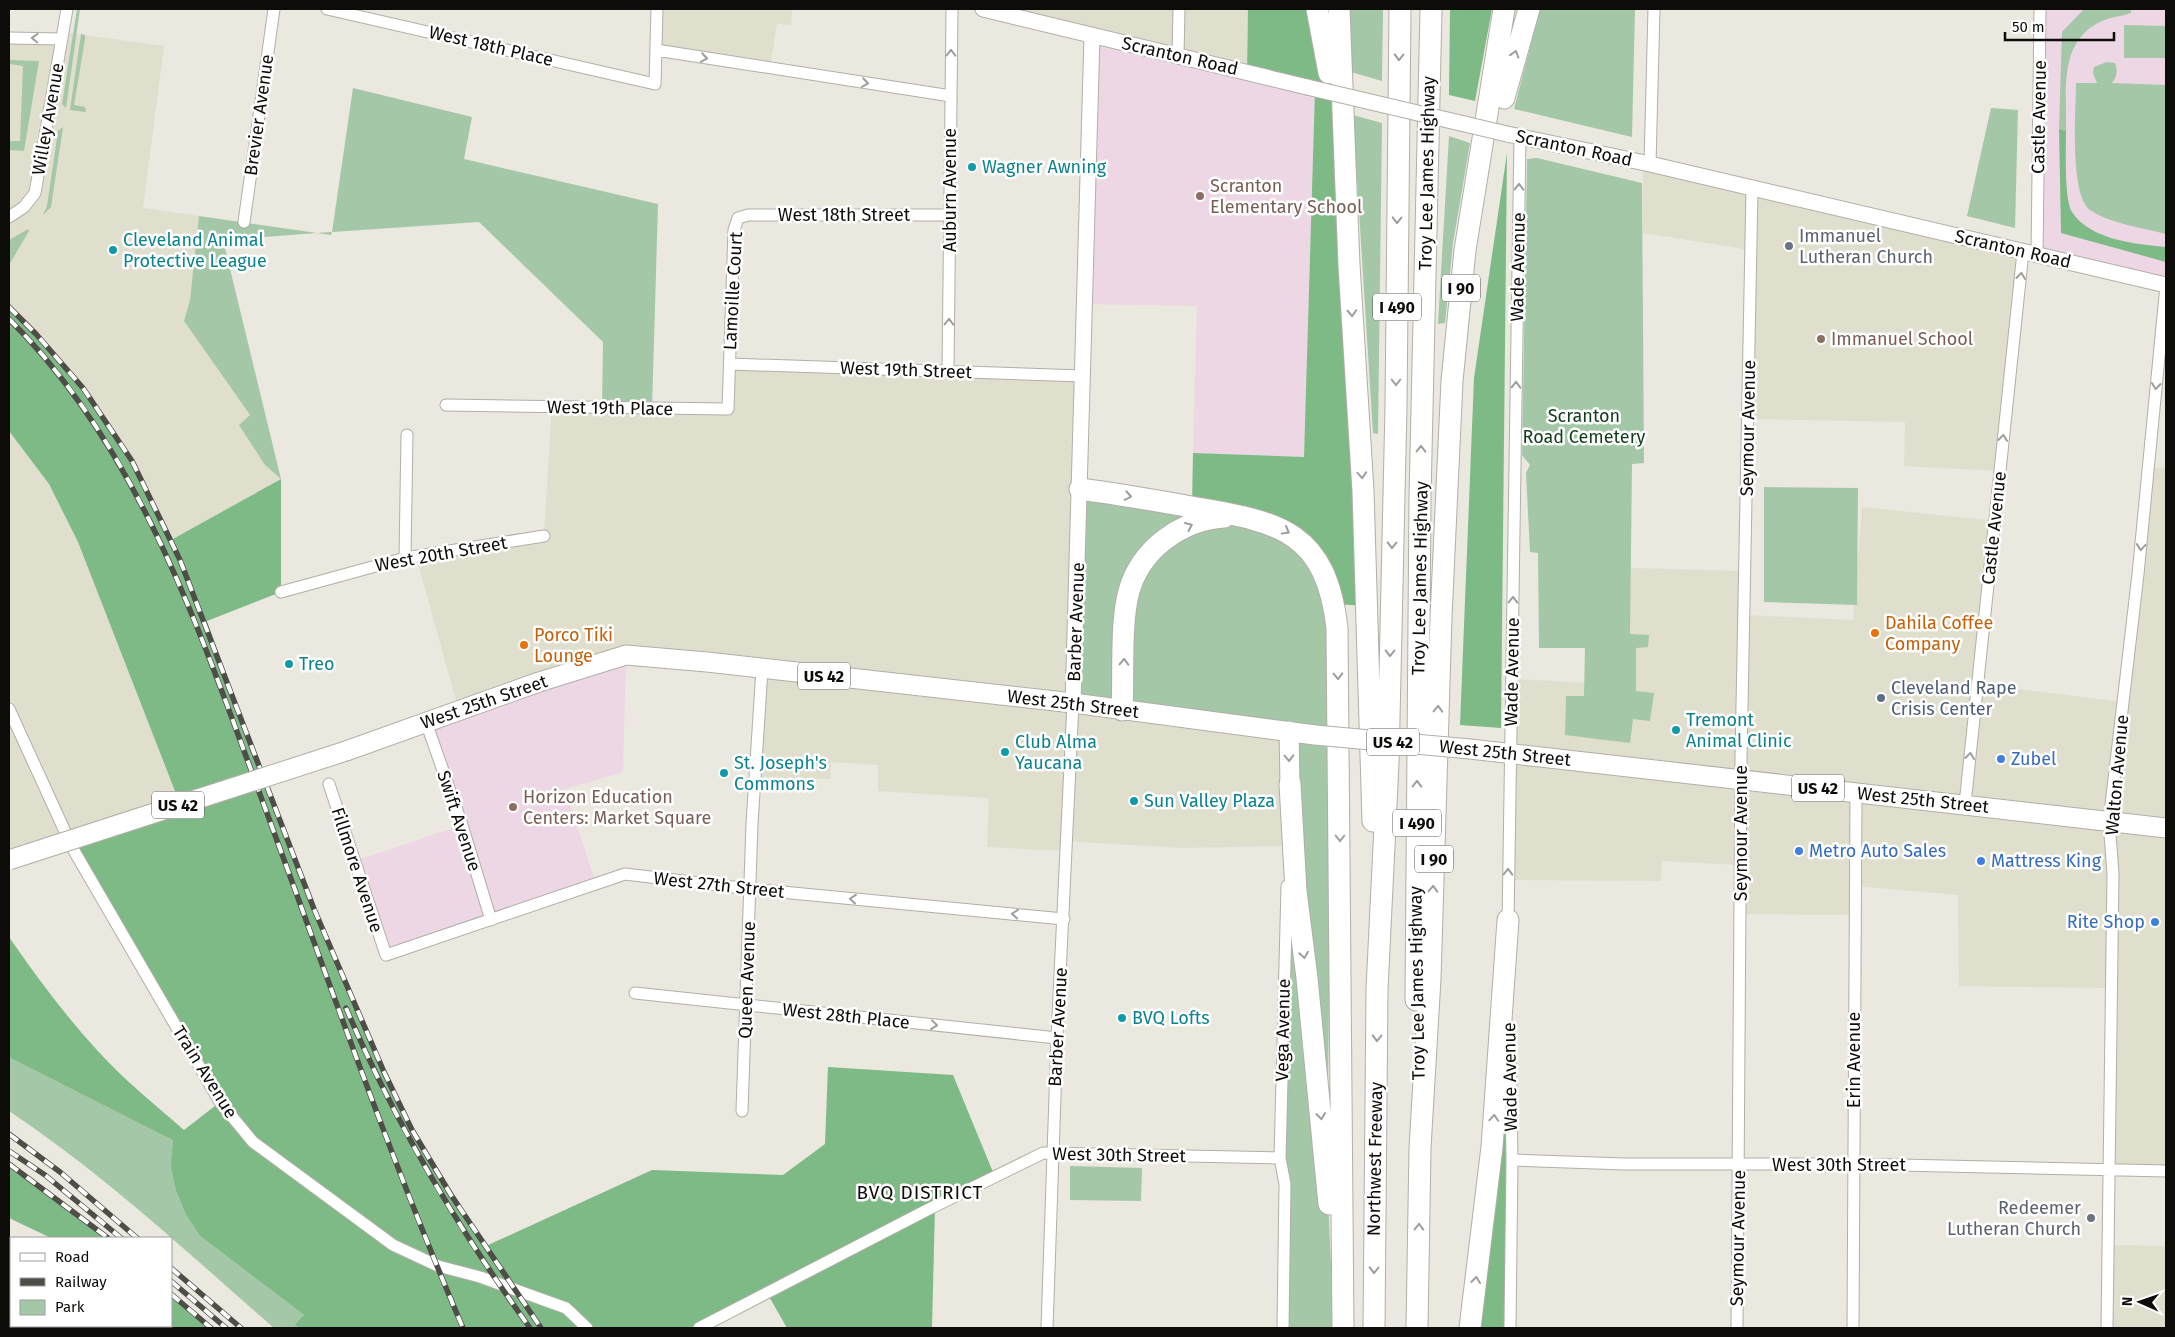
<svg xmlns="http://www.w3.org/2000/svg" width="2175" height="1337" viewBox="0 0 2175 1337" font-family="'Fira Sans',sans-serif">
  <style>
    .built { fill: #e0decd }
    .education { fill: #edd7e5 }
    .green { fill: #a3c7a7 }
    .forest { fill: #7eba86 }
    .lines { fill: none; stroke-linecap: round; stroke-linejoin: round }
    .minor-casing { stroke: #b1afa6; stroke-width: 13 }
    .tertiary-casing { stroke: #b1afa6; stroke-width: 17 }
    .primary-casing { stroke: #b1afa6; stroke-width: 21 }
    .motorway-casing { stroke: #b1afa6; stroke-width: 23 }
    .minor { stroke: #fff; stroke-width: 11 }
    .tertiary { stroke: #fff; stroke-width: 15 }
    .primary { stroke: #fff; stroke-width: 19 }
    .motorway { stroke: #fff; stroke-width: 21 }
    .rail-casing { stroke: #4f4d48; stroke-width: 5.5 }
    .rail { stroke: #fff; stroke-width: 4; stroke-dasharray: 11; stroke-linecap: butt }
    .tertiary-bridge-casing { stroke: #b1afa6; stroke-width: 17; stroke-linecap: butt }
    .primary-bridge-casing { stroke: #b1afa6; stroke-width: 21; stroke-linecap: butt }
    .tertiary-bridge { stroke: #fff; stroke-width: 15 }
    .primary-bridge { stroke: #fff; stroke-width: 19 }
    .oneway { stroke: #9e9e9d }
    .culture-dot { fill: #0f9aa8; stroke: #fff; stroke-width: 2 }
    .education-dot { fill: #8d6e63; stroke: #fff; stroke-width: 2 }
    .worship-dot { fill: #6b7280; stroke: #fff; stroke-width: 2 }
    .food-dot { fill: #e8710a; stroke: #fff; stroke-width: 2 }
    .service-dot { fill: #5c6f8a; stroke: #fff; stroke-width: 2 }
    .shop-dot { fill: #3f7fe0; stroke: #fff; stroke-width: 2 }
    .labels { text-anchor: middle; stroke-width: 5; stroke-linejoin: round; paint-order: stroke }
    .shield { fill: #fff; stroke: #565553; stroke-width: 1 }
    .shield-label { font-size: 16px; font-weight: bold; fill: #0d0c09 }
    .street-label { font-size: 18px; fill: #0d0c09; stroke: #fff }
    .culture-label { font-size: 18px; fill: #0d838f; stroke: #fff; text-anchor: start }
    .education-label { font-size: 18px; fill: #785e54; stroke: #fff; text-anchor: start }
    .worship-label { font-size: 18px; fill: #5b616d; stroke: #fff; text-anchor: start }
    .park-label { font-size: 18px; fill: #103c1a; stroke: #fff }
    .food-label { font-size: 18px; fill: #c56008; stroke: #fff; text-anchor: start }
    .service-label { font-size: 18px; fill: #4e5e75; stroke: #fff; text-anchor: start }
    .shop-label { font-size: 18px; fill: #366cbe; stroke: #fff; text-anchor: start }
    .neighbourhood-label { font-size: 19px; letter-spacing: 1px; fill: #0d0c09; stroke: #fff }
  </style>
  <rect width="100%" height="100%" fill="#eae8df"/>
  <path class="built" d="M657 9H792L791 25 777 24 770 68 656 50Z
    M983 9H1248L1247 72Z
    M63 32 164 46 143 208 199 216 190 300 184 321 250 415 239 425 265 465 281 479 173 539 132 461 83 389 36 334 9 307V38L61 39Z
    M1643 162 2023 252 2000 471 1904 466 1905 422 1748 419 1751 250 1643 233Z
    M730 364 1083 376 1080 489 1289 731 1288 846 1181 848 1067 841 1066 851 987 847 989 798 878 791V765L831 762 830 779 756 777 761 669 626 655 459 711 416 556 544 536 552 407 728 409Z
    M9 431 49 484 78 542 180 804 9 859Z
    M2148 467 2166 468V1171L2108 1170 2111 988 1959 986 1958 895 1856 886 1855 915 1741 914 1740 865 1662 861 1661 881 1508 880 1512 679 1629 685 1630 568 1745 571 1744 615 1853 620 1862 507 1995 521 1978 684 2123 702Z
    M2107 1245 2166 1246V1328H2107Z"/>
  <path class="education" d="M2040 9H2166V285L2037 256Z
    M1092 36 1315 89 1304 457 1193 453 1197 306 1085 304Z
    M626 655 623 772 565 789 596 884 386 955 355 861 462 825 426 722Z"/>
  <path class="green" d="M77 9H80L66 108 62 104Z
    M1346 9H1383L1382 81 1351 72Z
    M1540 9H1635L1632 137 1514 109Z
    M2084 9H2131V13C2120 17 2108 17 2098 23 2058 44 2067 93 2066 131L2059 129 2062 32Z
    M2124 25 2166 26V58H2124Z
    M81 34 85 35V39L74 105 85 107 86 112 70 110Z
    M9 60 39 61 24 151 9 150V141H20L23 66 10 64Z
    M2107 62 2115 63C2118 71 2117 77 2112 83L2166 85V234C2144 228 2108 223 2090 210 2069 195 2076 109 2076 83H2097L2093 73 2094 67Z
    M353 88 472 117 464 159 658 204 652 409 602 408 603 342 479 222 332 232 331 235 317 233 223 240 281 479 265 465 239 425 250 415 184 321 190 300 199 216 317 233 332 232Z
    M1991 108 2018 110 2015 228 1967 216Z
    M1353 115 1382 123 1378 434 1373 433Z
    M63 127 51 207 43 215 47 206 58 131Z
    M1449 136 1470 143 1453 243 1445 323 1438 324Z
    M1537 158 1642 183 1644 463 1632 464 1630 634 1649 635 1648 647 1636 648V691L1654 693 1650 721 1633 719 1630 743 1565 735 1566 696H1584L1585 648H1539L1538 553 1530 552 1526 473 1530 465 1522 455 1527 164V159Z
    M28 229 29 231 9 265V240Z
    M1764 487 1858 488 1857 605 1764 602Z
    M1080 489 1276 526 1327 578 1332 737 1327 1177 1334 1328H1283L1280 1158 1289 732 1073 703Z
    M9 1035 173 1140 172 1166 176 1191 186 1215 200 1236 304 1315 296 1326 299 1328H274C188 1253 104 1174 9 1111Z
    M1070 1166 1142 1168 1141 1201 1070 1200Z"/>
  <path class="forest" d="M1248 9H1317C1355 205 1356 407 1367 606L1334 604 1307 548 1192 507 1193 453 1304 457 1315 89 1247 72Z
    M1450 9H1492L1475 101 1449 95Z
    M2059 129 2066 131C2066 148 2064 199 2072 212 2090 240 2136 244 2166 247V262L2061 233Z
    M1507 153 1501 728 1460 725 1474 378Z
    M9 307C56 353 98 405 132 461 147 486 160 513 173 539L281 479V592L207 621C262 772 315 924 383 1070 411 1130 452 1189 486 1246L652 1170 783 1175 825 1144 828 1067 953 1075 995 1177 935 1206 932 1328H787L767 1293 699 1328H299L295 1325 304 1315 200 1236 186 1215 176 1191 171 1166 173 1140 9 1057V937C36 976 64 1014 96 1049 123 1079 154 1104 184 1130L220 1102 73 849 180 804 78 542 49 484 9 431Z
    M1508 920 1510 1328H1470Z
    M9 1164 108 1238H51L9 1218Z
    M171 1294 211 1328H166L163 1326H171Z"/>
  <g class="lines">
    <g class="minor-casing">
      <path id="minor" d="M327 9 655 84 657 9
        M9 38 62 39
        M656 50 951 96
        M1178 55 1179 9
        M1650 164 1654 9
        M9 217 24 207 35 193 67 9
        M244 222 274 9
        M2037 256 2040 9
        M730 364 1083 376
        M948 371 952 9
        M446 405 728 409 734 230 738 218 748 215H950
        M405 558 407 435
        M281 592 405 558 544 536
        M9 709 73 849 220 1102 253 1142 393 1245 438 1266 480 1277 566 1308 587 1328
        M426 722 462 825 491 920
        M329 784 386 955 625 874 750 889 1064 919
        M1965 804 2023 252
        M1508 924 1520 137
        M635 993 1057 1038
        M1510 1030 1512 1160 1510 1328
        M742 1111 752 824 762 669
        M1512 1160 1624 1164H1854L2166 1171
        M9 1303 11 1308
        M21 1326 23 1328
        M699 1328 929 1209 1043 1153 1280 1158
        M1047 1328 1057 1038 1073 703
        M1283 1328 1285 1184 1280 1158 1287 886
        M1737 1328 1741 758 1752 188
        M1853 1328 1856 792
        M2107 1328 2113 873 2109 822 2138 574 2166 285"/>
    </g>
    <g class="tertiary-casing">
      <path id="tertiary" d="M983 9 1307 87
        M1507 134 1650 164 2166 285
        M1073 703 1092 36"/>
    </g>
    <g class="primary-casing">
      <path id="primary" d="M1289 731 1290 784
        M1470 749 2166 828
        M346 751 539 682 626 655 707 662 1073 703 1315 735"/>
    </g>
    <g class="motorway-casing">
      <path id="motorway" d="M1317 9 1329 73
        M1339 9 1349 265 1363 491 1373 821
        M1504 98 1529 9
        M1080 489C1119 494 1158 501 1197 508 1282 522 1326 533 1337 628L1343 1328
        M1122 710C1124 675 1120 624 1129 591 1141 549 1181 520 1224 517
        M1290 784 1296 891 1307 978 1329 1204
        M1416 1000 1420 498 1431 9
        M1374 1328 1377 989 1388 764 1396 406 1400 9
        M1417 1328 1420 1148 1430 979 1441 617 1452 381 1465 250 1504 9
        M1470 1328 1492 1147 1508 920"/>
    </g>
    <use href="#minor" class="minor"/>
    <use href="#tertiary" class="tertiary"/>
    <use href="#primary" class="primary"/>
    <use href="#motorway" class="motorway"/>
    <g class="rail-casing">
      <path id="rail" d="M9 307 36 334 83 388 132 461 180 560 314 909 384 1072 412 1130 451 1195 541 1328
        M9 319C143 451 204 644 268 816 331 987 391 1160 463 1328
        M346 1008C395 1123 457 1227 530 1328
        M9 1134 60 1172 137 1238
        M9 1151 45 1175 121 1238
        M9 1164 108 1238
        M171 1268 241 1328
        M171 1281 226 1328
        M171 1294 211 1328"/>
    </g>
    <use href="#rail" class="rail"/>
    <g class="tertiary-bridge-casing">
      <path id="tertiary-bridge" d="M1307 87 1507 134"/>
    </g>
    <g class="primary-bridge-casing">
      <path id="primary-bridge" d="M1315 735 1470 749
        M9 860 346 751"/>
    </g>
    <use href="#tertiary-bridge" class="tertiary-bridge"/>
    <use href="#primary-bridge" class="primary-bridge"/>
  </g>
  <defs><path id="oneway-chevron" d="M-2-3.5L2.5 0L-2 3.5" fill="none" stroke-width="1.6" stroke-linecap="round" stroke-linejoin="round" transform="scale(1.25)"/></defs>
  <g class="oneway">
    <use href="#oneway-chevron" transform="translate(35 38) rotate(-178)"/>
    <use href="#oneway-chevron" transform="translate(951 53) rotate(-89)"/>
    <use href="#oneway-chevron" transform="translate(1515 54) rotate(-73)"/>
    <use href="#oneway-chevron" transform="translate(1399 57) rotate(91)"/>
    <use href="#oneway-chevron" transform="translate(704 58) rotate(9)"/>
    <use href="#oneway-chevron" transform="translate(865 83) rotate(9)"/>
    <use href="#oneway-chevron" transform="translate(1519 187) rotate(-89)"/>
    <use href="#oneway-chevron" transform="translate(1397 220) rotate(91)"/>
    <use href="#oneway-chevron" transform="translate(2021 276) rotate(-84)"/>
    <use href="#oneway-chevron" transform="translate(1352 313) rotate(87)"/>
    <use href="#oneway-chevron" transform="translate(949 322) rotate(-89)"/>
    <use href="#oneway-chevron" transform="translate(1396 382) rotate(90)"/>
    <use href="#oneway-chevron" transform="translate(1516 385) rotate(-89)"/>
    <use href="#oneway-chevron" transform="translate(2156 386) rotate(96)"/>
    <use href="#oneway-chevron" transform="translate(2003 438) rotate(-84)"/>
    <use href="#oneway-chevron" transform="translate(1421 449) rotate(-89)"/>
    <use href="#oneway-chevron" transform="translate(1362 475) rotate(86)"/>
    <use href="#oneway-chevron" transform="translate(1128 496) rotate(10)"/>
    <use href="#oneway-chevron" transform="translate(1189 526) rotate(-24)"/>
    <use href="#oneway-chevron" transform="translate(1286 531) rotate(29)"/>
    <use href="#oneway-chevron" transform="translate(1392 545) rotate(91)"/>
    <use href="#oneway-chevron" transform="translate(2141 547) rotate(95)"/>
    <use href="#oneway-chevron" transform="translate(1513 600) rotate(-89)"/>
    <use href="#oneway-chevron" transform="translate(1390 653) rotate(91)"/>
    <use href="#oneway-chevron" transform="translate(1124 662) rotate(-88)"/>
    <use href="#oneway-chevron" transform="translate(1338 676) rotate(89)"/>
    <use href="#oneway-chevron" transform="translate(1438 709) rotate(-88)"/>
    <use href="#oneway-chevron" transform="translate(1970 756) rotate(-84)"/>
    <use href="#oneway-chevron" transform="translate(1289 758) rotate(89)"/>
    <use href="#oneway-chevron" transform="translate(1417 784) rotate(-89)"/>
    <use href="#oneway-chevron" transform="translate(1340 838) rotate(90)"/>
    <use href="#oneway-chevron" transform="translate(1508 872) rotate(-89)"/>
    <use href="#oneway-chevron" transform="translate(1433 889) rotate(-88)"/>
    <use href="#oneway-chevron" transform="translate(853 899) rotate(-175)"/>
    <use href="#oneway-chevron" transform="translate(1015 914) rotate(-175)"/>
    <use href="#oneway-chevron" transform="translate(1304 955) rotate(81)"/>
    <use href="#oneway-chevron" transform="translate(934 1025) rotate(6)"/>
    <use href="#oneway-chevron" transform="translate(1377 1038) rotate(91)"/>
    <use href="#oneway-chevron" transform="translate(1321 1116) rotate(84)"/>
    <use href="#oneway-chevron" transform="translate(1494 1118) rotate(-86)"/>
    <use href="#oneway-chevron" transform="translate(1419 1227) rotate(-89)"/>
    <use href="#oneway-chevron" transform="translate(1374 1270) rotate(91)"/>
    <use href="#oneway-chevron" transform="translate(1476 1280) rotate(-83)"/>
  </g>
  <g class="culture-dot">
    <circle cx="972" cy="167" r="5"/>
    <circle cx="113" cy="250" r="5"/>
    <circle cx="289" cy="664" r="5"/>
    <circle cx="1676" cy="730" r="5"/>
    <circle cx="1005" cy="752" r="5"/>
    <circle cx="724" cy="773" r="5"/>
    <circle cx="1134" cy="801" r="5"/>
    <circle cx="1122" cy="1018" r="5"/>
  </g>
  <g class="education-dot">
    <circle cx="1200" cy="196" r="5"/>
    <circle cx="1821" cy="339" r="5"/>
    <circle cx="513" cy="807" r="5"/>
  </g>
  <g class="worship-dot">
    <circle cx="1789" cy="246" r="5"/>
    <circle cx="2091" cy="1218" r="5"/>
  </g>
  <g class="food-dot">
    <circle cx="1875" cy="633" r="5"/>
    <circle cx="524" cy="645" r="5"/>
  </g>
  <circle class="service-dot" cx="1881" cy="698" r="5"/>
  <g class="shop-dot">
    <circle cx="2001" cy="759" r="5"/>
    <circle cx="1799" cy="851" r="5"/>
    <circle cx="1981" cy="861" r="5"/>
    <circle cx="2155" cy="922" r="5"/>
  </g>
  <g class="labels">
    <g class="shield">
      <rect x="1442" y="274.5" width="38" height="27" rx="4"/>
      <rect x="1373" y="293.5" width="48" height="27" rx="4"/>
      <rect x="798" y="662.5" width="52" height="27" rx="4"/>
      <rect x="1367" y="728.5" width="52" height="27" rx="4"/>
      <rect x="1792" y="774.5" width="52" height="27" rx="4"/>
      <rect x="152" y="791.5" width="52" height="27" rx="4"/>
      <rect x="1393" y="809.5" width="48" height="27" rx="4"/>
      <rect x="1415" y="845.5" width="38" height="27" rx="4"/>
    </g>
    <g class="shield-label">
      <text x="1461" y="294">I 90</text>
      <text x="1397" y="313">I 490</text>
      <text x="824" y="682">US 42</text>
      <text x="1393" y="748">US 42</text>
      <text x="1818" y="794">US 42</text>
      <text x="178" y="811">US 42</text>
      <text x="1417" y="829">I 490</text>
      <text x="1434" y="865">I 90</text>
    </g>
    <g class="street-label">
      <text transform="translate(491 46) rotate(13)" y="6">West 18th Place</text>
      <text transform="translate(1180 56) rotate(13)" y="6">Scranton Road</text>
      <text transform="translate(259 115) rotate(-82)" y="6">Brevier Avenue</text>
      <text transform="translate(2039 117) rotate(-89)" y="6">Castle Avenue</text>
      <text transform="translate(48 119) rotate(-80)" y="6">Willey Avenue</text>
      <text transform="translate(1574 148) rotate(12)" y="6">Scranton Road</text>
      <text transform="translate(1427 173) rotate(-89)" y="6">Troy Lee James Highway</text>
      <text transform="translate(950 190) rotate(-90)" y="6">Auburn Avenue</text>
      <text x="844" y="221">West 18th Street</text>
      <text transform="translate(2013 249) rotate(13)" y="6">Scranton Road</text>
      <text transform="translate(1518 267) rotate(-89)" y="6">Wade Avenue</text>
      <text transform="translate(733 291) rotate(-87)" y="6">Lamoille Court</text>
      <text transform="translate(906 370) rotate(2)" y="6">West 19th Street</text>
      <text transform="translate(610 408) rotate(1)" y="6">West 19th Place</text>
      <text transform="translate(1748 428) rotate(-89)" y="6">Seymour Avenue</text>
      <text transform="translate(1994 528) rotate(-84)" y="6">Castle Avenue</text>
      <text transform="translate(441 554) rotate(-10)" y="6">West 20th Street</text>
      <text transform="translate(1420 578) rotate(-89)" y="6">Troy Lee James Highway</text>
      <text transform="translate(1076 622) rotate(-88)" y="6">Barber Avenue</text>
      <text transform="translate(1512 672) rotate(-89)" y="6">Wade Avenue</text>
      <text transform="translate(484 702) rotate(-19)" y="6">West 25th Street</text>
      <text transform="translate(1073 704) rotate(7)" y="6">West 25th Street</text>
      <text transform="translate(1505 753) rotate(6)" y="6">West 25th Street</text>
      <text transform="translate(2117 775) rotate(-85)" y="6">Walton Avenue</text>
      <text transform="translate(1923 800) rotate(6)" y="6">West 25th Street</text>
      <text transform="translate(459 821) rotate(72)" y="6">Swift Avenue</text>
      <text transform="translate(1741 833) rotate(-90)" y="6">Seymour Avenue</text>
      <text transform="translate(357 870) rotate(72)" y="6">Fillmore Avenue</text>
      <text transform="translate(719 885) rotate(6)" y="6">West 27th Street</text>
      <text transform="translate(747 980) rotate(-88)" y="6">Queen Avenue</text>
      <text transform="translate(1417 983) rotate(-91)" y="6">Troy Lee James Highway</text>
      <text transform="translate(846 1016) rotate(6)" y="6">West 28th Place</text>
      <text transform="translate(1058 1027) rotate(-87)" y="6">Barber Avenue</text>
      <text transform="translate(1283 1030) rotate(-89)" y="6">Vega Avenue</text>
      <text transform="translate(1854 1060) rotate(-90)" y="6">Erin Avenue</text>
      <text transform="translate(205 1072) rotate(58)" y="6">Train Avenue</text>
      <text transform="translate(1510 1077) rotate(-91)" y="6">Wade Avenue</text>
      <text transform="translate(1119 1155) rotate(1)" y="6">West 30th Street</text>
      <text transform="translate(1375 1159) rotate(-89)" y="6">Northwest Freeway</text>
      <text x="1839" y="1171">West 30th Street</text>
      <text transform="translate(1738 1238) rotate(-89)" y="6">Seymour Avenue</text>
    </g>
    <g class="culture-label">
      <text x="982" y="173">Wagner Awning</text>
      <text x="123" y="246">Cleveland Animal<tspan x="123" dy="21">Protective League</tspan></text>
      <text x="299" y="670">Treo</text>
      <text x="1686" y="726">Tremont<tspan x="1686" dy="21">Animal Clinic</tspan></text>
      <text x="1015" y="748">Club Alma<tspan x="1015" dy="21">Yaucana</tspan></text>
      <text x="734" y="769">St. Joseph's<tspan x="734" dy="21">Commons</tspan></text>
      <text x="1144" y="807">Sun Valley Plaza</text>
      <text x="1132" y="1024">BVQ Lofts</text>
    </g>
    <g class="education-label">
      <text x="1210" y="192">Scranton<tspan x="1210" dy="21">Elementary School</tspan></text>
      <text x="1831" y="345">Immanuel School</text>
      <text x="523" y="803">Horizon Education<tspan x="523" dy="21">Centers: Market Square</tspan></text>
    </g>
    <g class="worship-label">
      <text x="1799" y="242">Immanuel<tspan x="1799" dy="21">Lutheran Church</tspan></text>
      <text x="2081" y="1214" text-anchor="end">Redeemer<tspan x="2081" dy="21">Lutheran Church</tspan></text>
    </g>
    <g class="park-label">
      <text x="1584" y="422">Scranton<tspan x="1584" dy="21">Road Cemetery</tspan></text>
    </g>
    <g class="food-label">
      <text x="1885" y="629">Dahila Coffee<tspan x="1885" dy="21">Company</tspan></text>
      <text x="534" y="641">Porco Tiki<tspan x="534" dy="21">Lounge</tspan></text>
    </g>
    <g class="service-label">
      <text x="1891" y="694">Cleveland Rape<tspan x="1891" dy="21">Crisis Center</tspan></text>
    </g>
    <g class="shop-label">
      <text x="2011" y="765">Zubel</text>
      <text x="1809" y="857">Metro Auto Sales</text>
      <text x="1991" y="867">Mattress King</text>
      <text x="2145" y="928" text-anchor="end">Rite Shop</text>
    </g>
    <g class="neighbourhood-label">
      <text x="920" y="1199">BVQ DISTRICT</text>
    </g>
  </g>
  <rect width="2175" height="1337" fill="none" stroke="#0d0c09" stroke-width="20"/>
  <rect x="10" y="1237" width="162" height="90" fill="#ffffff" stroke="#9e9e9d"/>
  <rect x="20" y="1253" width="25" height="8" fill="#ffffff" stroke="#9e9e9d"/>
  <text x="55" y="1262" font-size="15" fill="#0d0c09">Road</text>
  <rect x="20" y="1278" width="25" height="8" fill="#4f4d48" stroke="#9e9e9d"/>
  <text x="55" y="1287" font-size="15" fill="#0d0c09">Railway</text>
  <rect x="20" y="1300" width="25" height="15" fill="#a3c7a7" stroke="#9e9e9d"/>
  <text x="55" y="1312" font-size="15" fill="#0d0c09">Park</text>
  <g transform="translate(2140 1302) rotate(272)" stroke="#ffffff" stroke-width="4" paint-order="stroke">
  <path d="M0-4L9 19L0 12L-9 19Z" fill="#0d0c09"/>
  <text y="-8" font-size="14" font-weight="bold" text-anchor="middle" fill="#0d0c09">N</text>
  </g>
  <path d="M2005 32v8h109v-8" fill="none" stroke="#0d0c09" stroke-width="2.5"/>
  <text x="2012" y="32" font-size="15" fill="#0d0c09" stroke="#ffffff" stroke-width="4" paint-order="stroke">50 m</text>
</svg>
